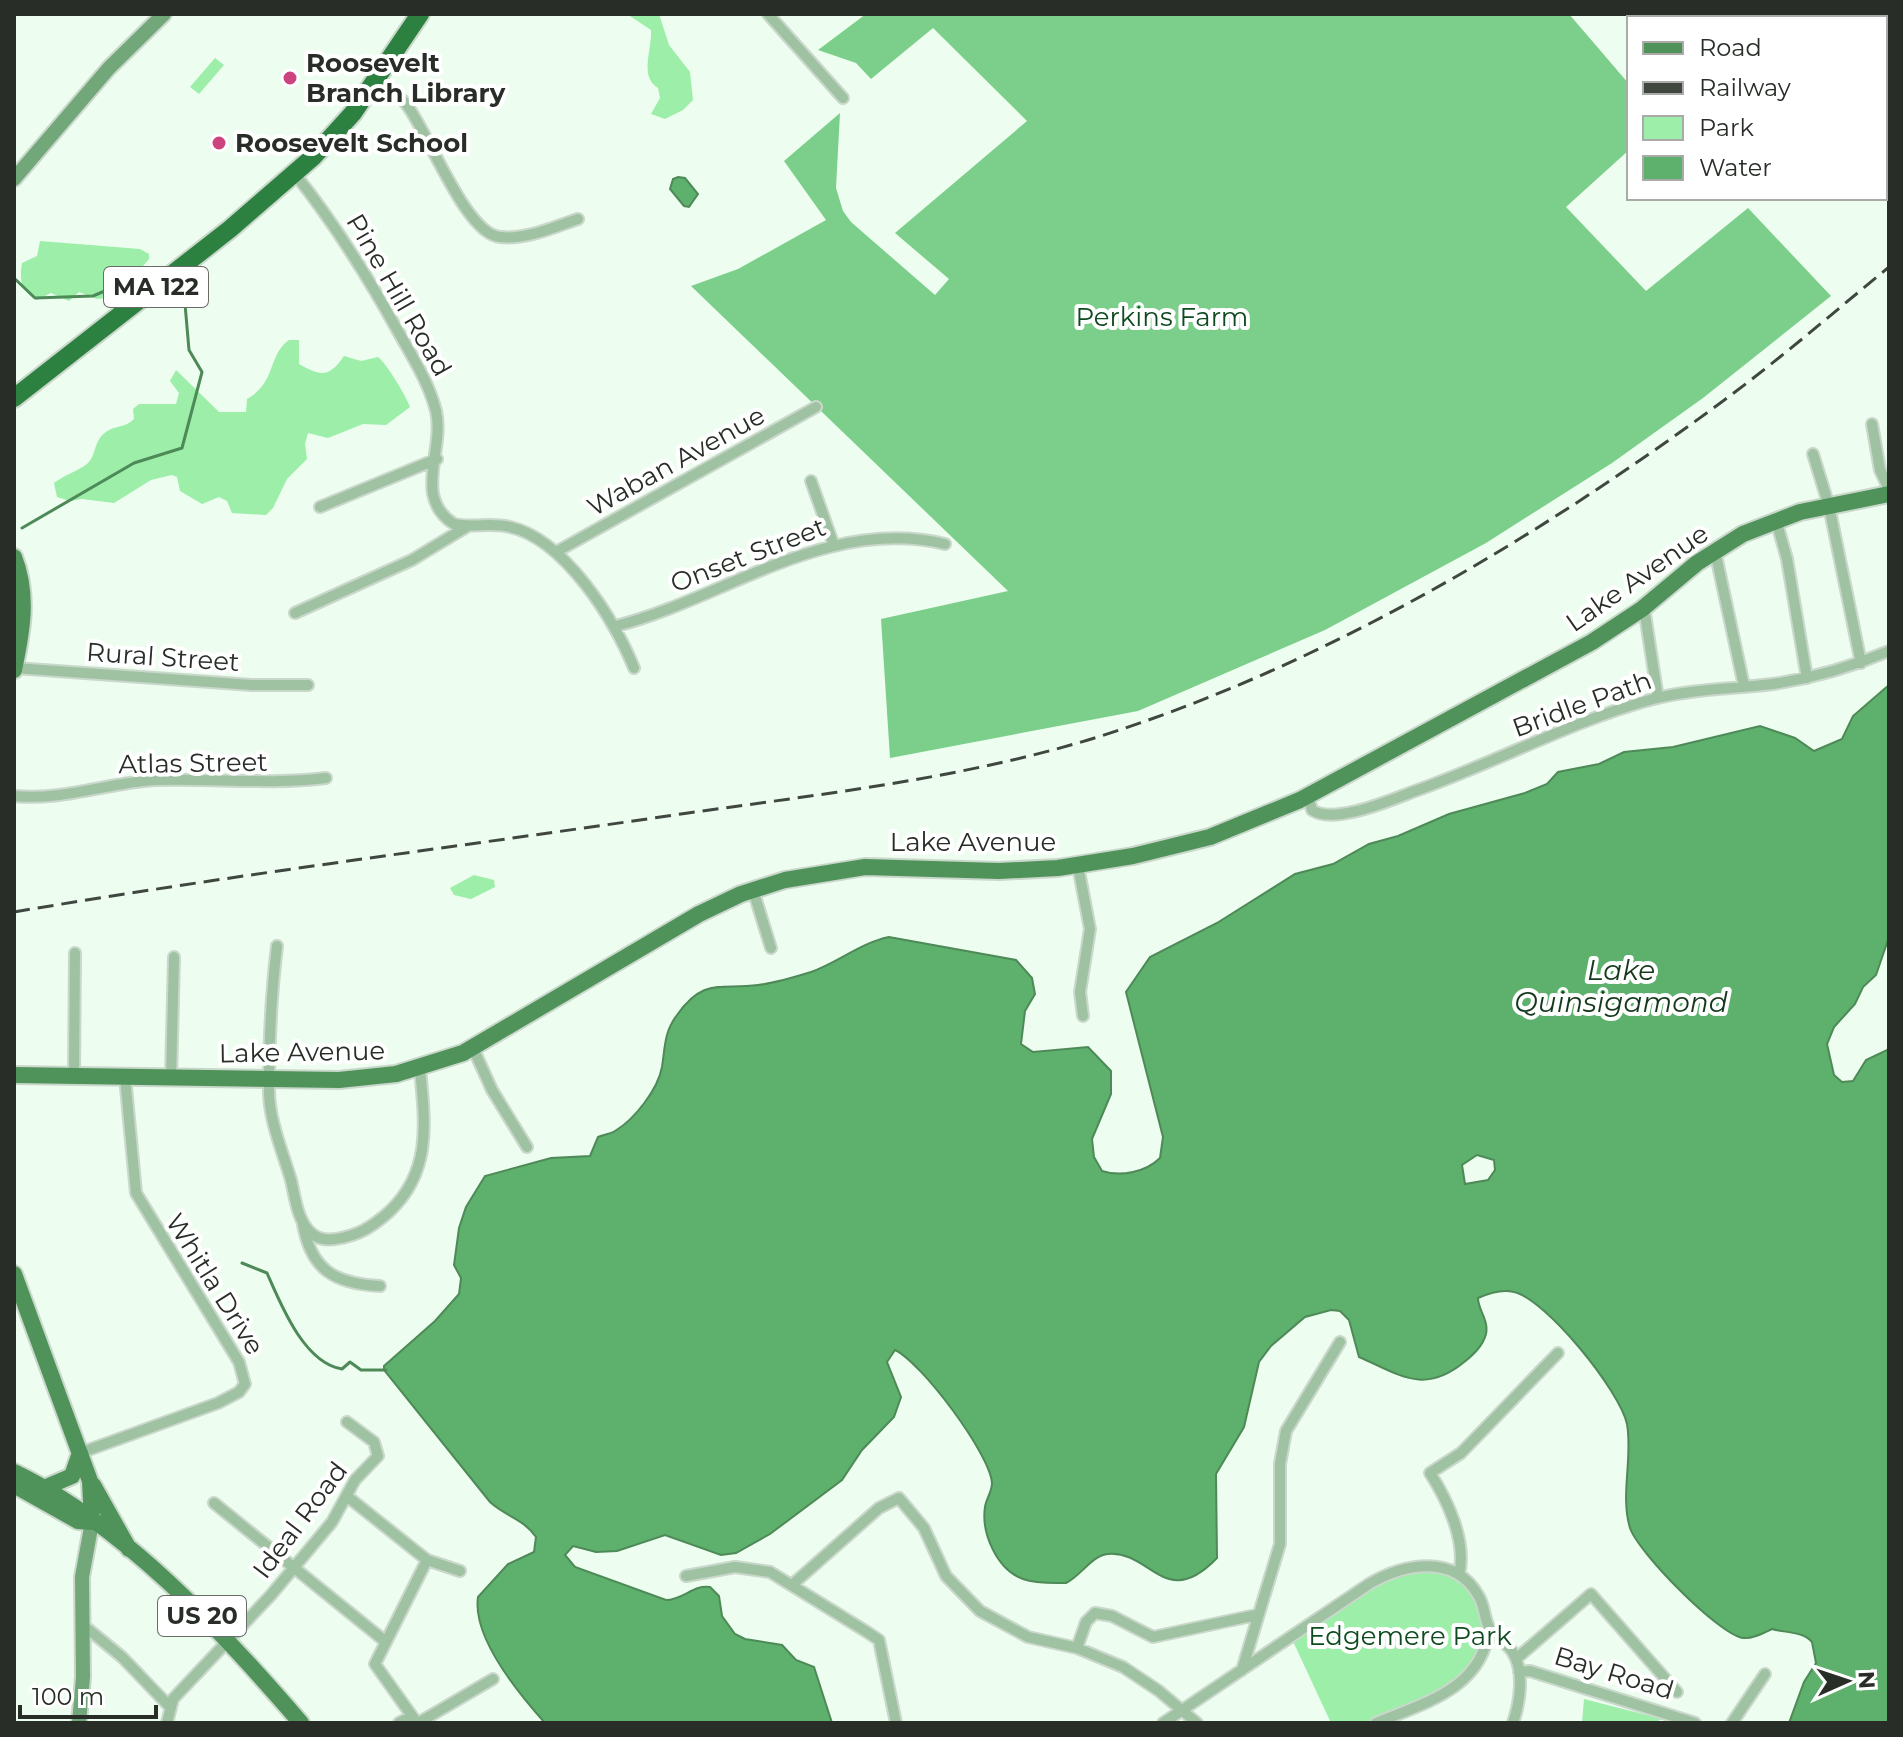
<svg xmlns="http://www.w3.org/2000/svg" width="1903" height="1737" viewBox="0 0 1903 1737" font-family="Montserrat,sans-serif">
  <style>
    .green { fill: #9ceea9 }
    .forest { fill: #7ccf8a }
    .water { fill: #5eb16d; stroke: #4e8958; stroke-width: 2; fill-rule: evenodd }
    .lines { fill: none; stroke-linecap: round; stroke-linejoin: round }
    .stream { stroke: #4e8958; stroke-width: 3 }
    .street-casing { stroke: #cad8cb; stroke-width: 14 }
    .secondary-casing { stroke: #cad8cb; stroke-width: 18 }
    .primary-casing { stroke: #cad8cb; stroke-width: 20 }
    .highway-casing { stroke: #cad8cb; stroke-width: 22 }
    .street { stroke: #9fc2a3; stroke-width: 10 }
    .secondary { stroke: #72a77a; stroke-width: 14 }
    .primary { stroke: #4f935b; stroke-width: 16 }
    .highway { stroke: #2c8141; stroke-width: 18 }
    .rail { stroke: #404741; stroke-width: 3; stroke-dasharray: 16 8; stroke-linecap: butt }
    .poi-dot { fill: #cc437d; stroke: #fff; stroke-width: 3 }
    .labels { text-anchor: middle; stroke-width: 8; stroke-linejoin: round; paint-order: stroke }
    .shield { fill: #fff; stroke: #686c68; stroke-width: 2 }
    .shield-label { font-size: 24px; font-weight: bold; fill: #282d28 }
    .poi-label { font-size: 26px; font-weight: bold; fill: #282d28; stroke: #fff; text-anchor: start }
    .street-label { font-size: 26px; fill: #282d28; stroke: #fff }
    .park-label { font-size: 26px; fill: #0e4b1f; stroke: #fff }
    .water-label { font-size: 28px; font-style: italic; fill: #16391d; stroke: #fff }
  </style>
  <rect width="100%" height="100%" fill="#edfdef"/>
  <path class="green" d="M616 14H659L669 45 690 72 693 100 683 110 665 119 651 114 660 98 658 88C639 76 652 51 651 30L630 16Z
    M215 58 224 65 199 94 190 87Z
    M40 241 140 249 149 254V259L117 297 97 299 79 292 69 301 51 293 37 300C21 292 19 279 22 263L37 256Z
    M289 340H299V364C321 377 330 377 344 356L361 361 378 357C387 364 406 396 410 407L386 425 363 424 328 438 308 433 305 444 307 459 287 479 273 508 266 515 232 513 227 501 219 497 202 504 180 491 177 477 172 475 151 480 114 503 82 499 70 501 57 497 54 483C64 475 78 471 87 464 97 455 93 441 106 432 115 425 126 428 134 419L133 409 139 404H176L179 393 170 381 176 370 219 412H246L247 399C277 382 267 356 289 340Z
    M474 875 494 880 495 887 471 899 454 895 450 888Z
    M1429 1565 1468 1581 1489 1629 1484 1650 1458 1685 1375 1723H1331L1291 1637 1369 1584Z
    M1584 1699 1662 1719 1654 1723H1582Z"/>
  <path class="forest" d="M866 14H1569L1629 84V150L1566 207 1646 291 1748 208 1831 296 1703 398 1612 463 1486 543 1325 630 1138 711 890 758 881 619 1008 591 691 286 738 269 826 220 784 161 840 113 836 188 843 211 851 222 935 295 949 279 895 233 1027 121 933 28 871 79 856 63 818 50Z"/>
  <path class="water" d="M678 177 685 178 698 194 689 207 684 206 670 189 673 179Z
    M1889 685V937L1876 975 1863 987 1855 1004 1834 1027 1827 1044 1834 1075 1842 1082 1853 1081 1866 1060 1889 1049V1723H1789L1804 1682 1816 1663 1812 1642C1803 1631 1785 1633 1772 1629 1763 1633 1753 1639 1743 1638 1718 1634 1638 1552 1630 1528 1620 1495 1633 1458 1627 1424 1620 1391 1546 1299 1514 1292 1503 1289 1489 1293 1478 1298 1478 1310 1489 1320 1486 1334 1483 1346 1473 1355 1463 1363 1423 1395 1399 1374 1359 1357L1349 1320 1340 1311 1331 1310 1305 1317 1271 1346 1259 1362 1244 1427 1216 1474 1217 1558C1165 1612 1151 1550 1108 1554 1092 1555 1081 1576 1066 1583 1053 1583 1036 1584 1023 1579 997 1570 981 1533 985 1507 986 1499 992 1492 992 1483 990 1454 922 1363 895 1350L887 1362 901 1397 894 1417 862 1450 842 1480 770 1534 736 1553 721 1555 665 1535 617 1551 596 1552 573 1546 565 1555 575 1567 666 1600C683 1600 694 1584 710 1587L719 1596 722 1616 735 1634 745 1639 782 1645 796 1660 814 1667 832 1723H545C519 1694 472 1638 478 1597L508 1564 534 1552 536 1537C524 1519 505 1516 490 1502L384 1370V1366L435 1321 459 1294 461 1278 454 1265 459 1228 466 1207 485 1176 551 1158 590 1156 598 1137C604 1134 611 1134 615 1131 635 1119 658 1089 662 1067 665 1048 664 1032 677 1015 704 977 720 990 758 985 775 983 795 977 811 972 839 962 860 943 889 937L1016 960 1032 978 1035 994 1025 1011 1021 1044 1033 1052 1088 1047 1111 1071V1094L1092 1139 1094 1157 1102 1171C1121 1177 1146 1172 1160 1158L1163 1137 1126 992 1150 957 1217 923 1295 874 1333 864 1369 844 1398 836 1449 814 1525 793 1547 784 1558 772 1599 764 1624 752 1673 747 1760 726 1795 738 1814 751 1842 739 1853 716ZM1477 1155 1494 1160 1495 1170 1488 1180 1465 1184 1462 1165Z"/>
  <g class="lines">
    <path class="stream" d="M14 278 35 298 93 296 147 273
      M22 528 134 463 182 448 202 372 189 350 185 304
      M242 1263 267 1273C281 1305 304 1363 342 1369L350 1362 361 1370H386"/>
    <g class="street-casing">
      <path id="street" d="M768 14 843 98
        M1678 14 1681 18
        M1755 14 1758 18
        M1790 18 1796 14
        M377 80C387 87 398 94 406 104 428 131 465 234 500 237 526 240 554 227 578 219
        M1885 140 1889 137
        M295 174C335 224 368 277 399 333 413 358 429 383 436 411 445 451 412 497 454 524 473 528 492 522 510 527 564 539 615 620 634 668
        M1872 424 1880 470 1889 489
        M1813 454 1829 506 1861 663
        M811 481 833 543
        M320 507 437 459
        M1776 520 1787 559 1807 678
        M1715 551 1744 686
        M556 552 816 407
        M1644 608 1658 698
        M295 613 412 560 468 526
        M616 626C725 598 827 516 945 544
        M15 668 252 685H308
        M14 796C61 801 108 783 154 780 212 778 268 785 326 778
        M1308 796 1312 810C1334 825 1391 800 1415 791 1495 763 1571 721 1653 699 1692 689 1733 689 1773 684 1814 678 1851 667 1889 651
        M1078 866 1090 929 1080 992 1083 1016
        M753 890 771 948
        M277 946C271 995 269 1042 269 1091 269 1120 283 1153 291 1180 295 1197 297 1218 309 1231 320 1243 335 1240 349 1236 365 1232 378 1222 390 1211 432 1171 425 1122 420 1069
        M473 1048 492 1090 527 1147
        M74 1076 75 953
        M171 1078 174 957
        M303 1224C311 1270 335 1284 380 1286
        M80 1453 218 1403 239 1392 245 1384 239 1362 136 1193 125 1077
        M348 1497 427 1560 460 1571
        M214 1503 386 1642
        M1459 1575C1467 1542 1448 1501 1430 1473L1461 1453 1558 1353
        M686 1576 735 1567 770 1572 867 1632 879 1640 896 1723
        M793 1584 879 1508 899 1498 924 1528 946 1576 980 1611 1028 1637 1077 1648 1123 1667 1159 1691 1197 1723
        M83 1625 122 1657 169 1706
        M1077 1648 1086 1622 1095 1613 1112 1616 1153 1637 1256 1615
        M1516 1659 1591 1594 1677 1692
        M1242 1670 1280 1544V1464L1286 1431 1340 1342
        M1519 1672 1530 1671 1695 1723
        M167 1723 173 1699 271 1595 332 1522 355 1480 378 1456 374 1442 347 1422
        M399 1723 412 1716
        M417 1723 375 1664 427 1560
        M418 1723 493 1679
        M1163 1723 1369 1584C1403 1564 1454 1553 1478 1595 1485 1605 1484 1620 1490 1629 1495 1637 1506 1643 1512 1651 1525 1671 1520 1702 1513 1723
        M1376 1723C1424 1703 1482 1689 1489 1629
        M1732 1723 1765 1674"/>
    </g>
    <g class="secondary-casing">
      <path id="secondary" d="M14 179 109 68 164 14
        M79 1723 83 1677 82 1577 92 1522"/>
    </g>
    <g class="primary-casing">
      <path id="primary" d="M14 557C29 595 22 632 14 670
        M14 1075 339 1080 396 1074 463 1053 699 914 741 894 785 880 865 867 999 871 1058 868 1133 856 1210 837 1300 800 1592 642 1642 609 1697 563 1743 534 1800 512 1889 494
        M14 1274 90 1481 92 1522
        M14 1472C124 1525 221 1630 301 1723
        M14 1485 78 1521 92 1522
        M93 1485 129 1549
        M44 1488 72 1476 80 1453"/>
    </g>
    <g class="highway-casing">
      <path id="highway" d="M14 398 230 229 313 157 353 113 420 14"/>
    </g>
    <use href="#street" class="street"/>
    <use href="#secondary" class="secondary"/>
    <use href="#primary" class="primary"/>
    <use href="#highway" class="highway"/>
    <path class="rail" d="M14 912C238 874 464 846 688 813 822 794 958 779 1088 740 1316 670 1532 542 1723 401 1780 359 1834 312 1889 267"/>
  </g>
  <g class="poi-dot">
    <circle cx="290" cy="78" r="8"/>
    <circle cx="219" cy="143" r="8"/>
  </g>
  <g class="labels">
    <g class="shield">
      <rect x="104" y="267" width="104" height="40" rx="6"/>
      <rect x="158" y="1596" width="88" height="40" rx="6"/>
    </g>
    <g class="shield-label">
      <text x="156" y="295">MA 122</text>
      <text x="202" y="1624">US 20</text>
    </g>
    <g class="poi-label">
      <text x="306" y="72">Roosevelt<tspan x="306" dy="30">Branch Library</tspan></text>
      <text x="235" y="152">Roosevelt School</text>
    </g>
    <g class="street-label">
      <text transform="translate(399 295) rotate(60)" y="9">Pine Hill Road</text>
      <text transform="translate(676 461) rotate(-29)" y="9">Waban Avenue</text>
      <text transform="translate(748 555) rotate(-21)" y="9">Onset Street</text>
      <text transform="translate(1637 578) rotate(-35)" y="9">Lake Avenue</text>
      <text transform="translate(163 657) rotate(4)" y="9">Rural Street</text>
      <text transform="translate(1582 704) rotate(-20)" y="9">Bridle Path</text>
      <text transform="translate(193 763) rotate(-1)" y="9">Atlas Street</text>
      <text x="973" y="851">Lake Avenue</text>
      <text transform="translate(302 1052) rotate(-1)" y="9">Lake Avenue</text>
      <text transform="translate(215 1284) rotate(58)" y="9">Whitla Drive</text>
      <text transform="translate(300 1520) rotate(-53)" y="9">Ideal Road</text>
      <text transform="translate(1614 1673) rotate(17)" y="9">Bay Road</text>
    </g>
    <g class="park-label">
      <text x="1162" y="326">Perkins Farm</text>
      <text x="1410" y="1645">Edgemere Park</text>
    </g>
    <g class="water-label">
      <text x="1621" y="980">Lake<tspan x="1621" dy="32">Quinsigamond</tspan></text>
    </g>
  </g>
  <rect width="1903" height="1737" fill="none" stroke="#282d28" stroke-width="32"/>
  <rect x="1627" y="16" width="260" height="184" fill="#ffffff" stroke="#a9aba9" stroke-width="2"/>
  <rect x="1643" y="42" width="40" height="12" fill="#4f935b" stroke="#a9aba9" stroke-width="2"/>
  <text x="1699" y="56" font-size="24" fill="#282d28">Road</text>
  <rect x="1643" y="82" width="40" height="12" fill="#404741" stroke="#a9aba9" stroke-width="2"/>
  <text x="1699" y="96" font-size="24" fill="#282d28">Railway</text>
  <rect x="1643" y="116" width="40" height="24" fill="#9ceea9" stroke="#a9aba9" stroke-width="2"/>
  <text x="1699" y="136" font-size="24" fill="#282d28">Park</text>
  <rect x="1643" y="156" width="40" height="24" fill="#5eb16d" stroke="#a9aba9" stroke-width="2"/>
  <text x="1699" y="176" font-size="24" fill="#282d28">Water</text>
  <g transform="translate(1847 1681) rotate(87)" stroke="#ffffff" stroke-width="6" paint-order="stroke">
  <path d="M0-6L14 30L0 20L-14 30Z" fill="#282d28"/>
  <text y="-12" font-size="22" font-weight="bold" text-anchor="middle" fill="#282d28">N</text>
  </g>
  <path d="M20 1705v12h136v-12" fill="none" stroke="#282d28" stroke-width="4"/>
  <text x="32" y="1705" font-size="24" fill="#282d28" stroke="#ffffff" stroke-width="6" paint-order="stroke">100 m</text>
</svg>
